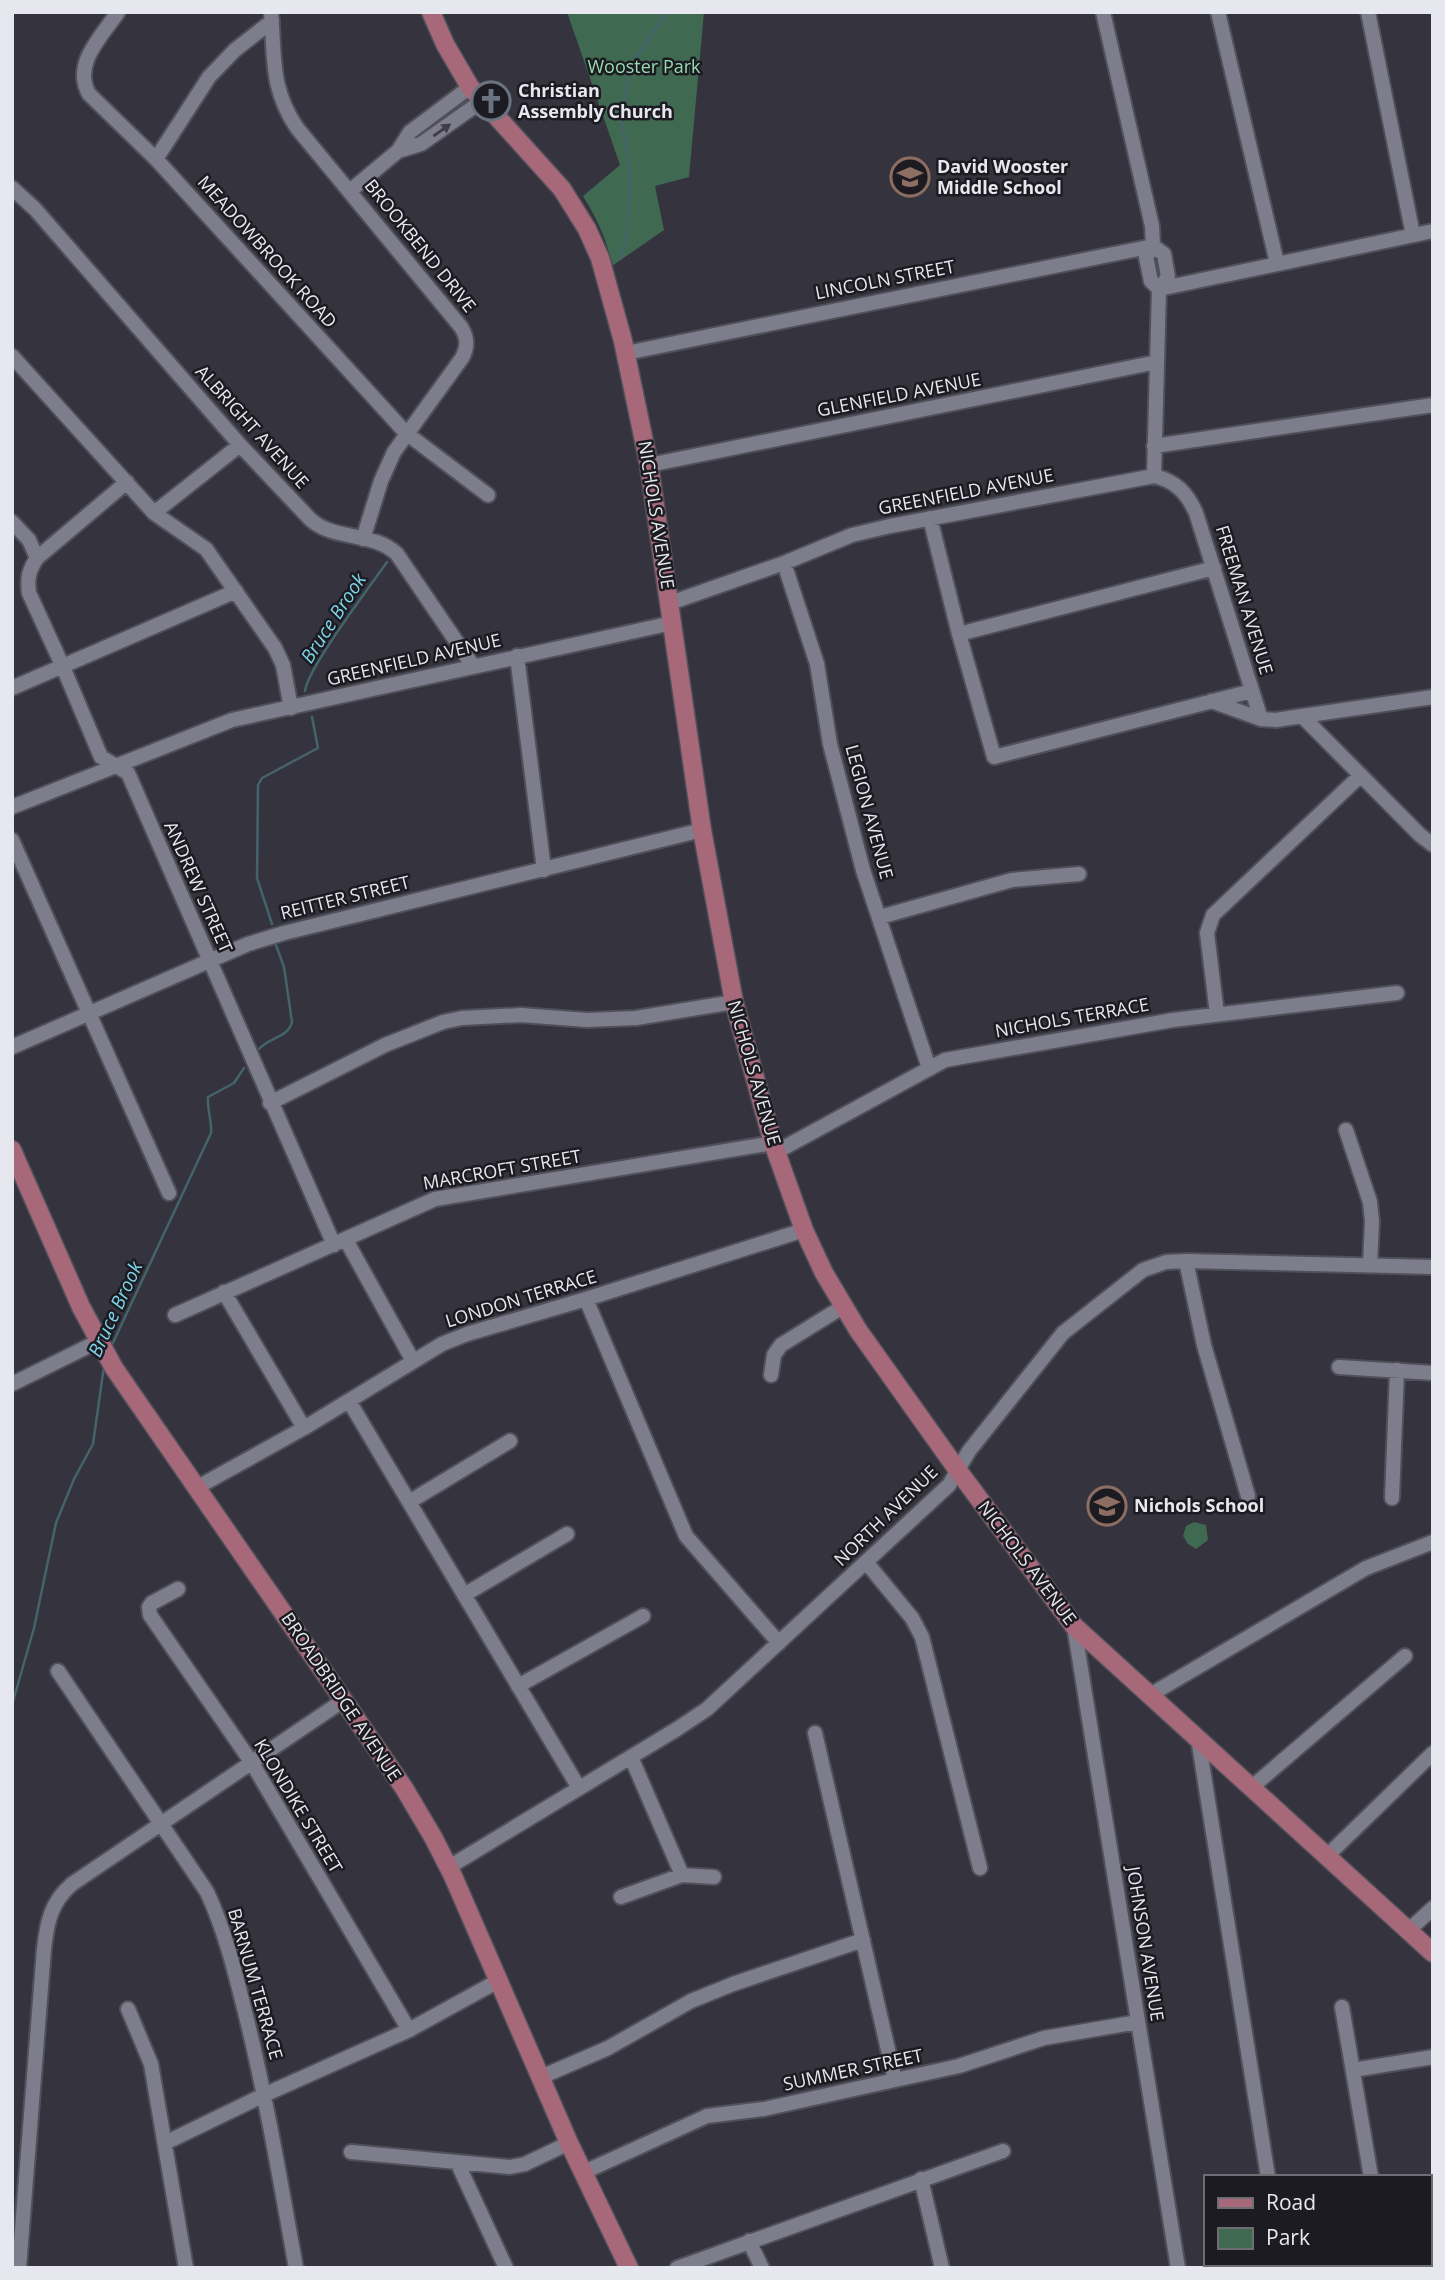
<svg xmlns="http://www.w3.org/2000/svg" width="1445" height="2280" viewBox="0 0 1445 2280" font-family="'Open Sans',sans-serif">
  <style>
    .green { fill: #406952 }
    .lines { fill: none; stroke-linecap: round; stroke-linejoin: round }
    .stream { stroke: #45636b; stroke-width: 2.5 }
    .minor-casing { stroke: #50505a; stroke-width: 18 }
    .major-casing { stroke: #50505a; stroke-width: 21 }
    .minor { stroke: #7e7d8b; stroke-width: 14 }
    .major { stroke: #a7697a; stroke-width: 18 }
    .oneway { fill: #3e3d46 }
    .labels { text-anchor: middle; stroke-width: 5; stroke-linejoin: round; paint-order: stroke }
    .park-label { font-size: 18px; fill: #96dbb3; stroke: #1c1b21 }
    .poi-label { font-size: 18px; font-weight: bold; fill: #e7e7ef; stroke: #1c1b21; text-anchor: start }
    .street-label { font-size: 18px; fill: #e7e7ef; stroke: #1c1b21 }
    .water-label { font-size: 19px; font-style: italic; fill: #7dd5e9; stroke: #1c1b21 }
  </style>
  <rect width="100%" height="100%" fill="#34333e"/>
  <path class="green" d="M567 12H704L689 177 655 186 664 230 612 266C607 239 597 219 583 196L620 165Z
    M1194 1522 1206 1525 1208 1540 1196 1549 1188 1544 1183 1536 1186 1526Z"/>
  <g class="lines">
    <path class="stream" d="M621 257 628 231 630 172 621 115 631 65 667 12
      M305 691C307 669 371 585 387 562
      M272 924 257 878 258 785 262 778 318 748 312 717
      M259 1049C268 1038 289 1037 292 1022L284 967 276 945
      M111 1347 211 1133C212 1120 207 1110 208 1097L234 1083 244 1068
      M12 1705 34 1628 56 1523 74 1479 93 1444 104 1366"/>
    <g class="minor-casing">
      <path id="minor" d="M118 12C102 36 72 64 89 94L156 159 406 433 488 495
        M271 12C275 58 270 88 297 128L461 327C468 338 468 347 462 358L394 452 381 481 363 539
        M1103 12 1152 226 1153 246 1146 257 1151 281 1159 289
        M1218 12 1277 263
        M1368 12 1413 235
        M398 151 421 144 482 101
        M156 159 209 77 235 50 272 21
        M12 188 35 209 240 445 310 519C333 541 373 531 397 554L473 666
        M350 191 398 151 410 132 470 87
        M1153 246 1164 254 1168 277 1159 289 1154 476C1176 481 1187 493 1196 513L1261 719 1276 720 1302 716 1420 835 1433 845
        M1159 289 1433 231
        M626 353 1153 246
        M12 356 154 513 206 549 275 648 283 665 291 708
        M1154 446 1433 405
        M649 465 1157 362
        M127 482 37 558C29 570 27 578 29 593L63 667 101 757 128 773 334 1245
        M154 513 240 445
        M930 518 959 634 994 757 1252 691
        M12 522 29 540 37 558
        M784 563 817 664 830 744 863 870 929 1068
        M670 603 784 563 852 535 890 526 1154 476
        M959 634 1214 568
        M517 656 544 870
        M12 688 236 591
        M1211 701 1261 719
        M1302 716 1433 697
        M12 807 232 720 672 623
        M12 840 169 1193
        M880 917 1012 880 1079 874
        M1217 1014 1207 933 1213 915 1360 776
        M12 1047 248 944 284 933 702 830
        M270 1103 385 1045 443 1022 462 1018 521 1015 587 1020 636 1018 734 1002
        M1346 1130 1370 1202 1372 1221 1370 1265
        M776 1152 945 1060 1173 1020 1397 993
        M346 1240 413 1361
        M1186 1261 1204 1345 1248 1496
        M224 1292 304 1428
        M586 1299 686 1536 779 1643
        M175 1315 435 1199 773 1143
        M1339 1367 1433 1373
        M771 1375 774 1355 781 1345 844 1306
        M12 1384 99 1341
        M349 1401 579 1788
        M196 1488 304 1428 442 1344 467 1334 586 1299 804 1230
        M1392 1498 1397 1370
        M409 1502 510 1441
        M866 1562 912 1618 922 1637 980 1868
        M178 1589 152 1603 149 1607 150 1615 252 1763 409 2030
        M464 1595 567 1534
        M1074 1626 1178 2268
        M58 1671 207 1892C226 1933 236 1976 247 2020 267 2102 281 2185 296 2268
        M518 1686 643 1616
        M1150 1695 1366 1568 1433 1542
        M815 1733 895 2080
        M1198 1738 1268 2177
        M631 1757 682 1875
        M1252 1787 1405 1656
        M1327 1856 1433 1753
        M449 1867 677 1729 707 1709 949 1485 969 1451 1063 1333 1143 1270 1166 1262 1186 1261 1433 1267
        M621 1897 682 1875 714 1877
        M1408 1931 1433 1908
        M1342 2007 1371 2177
        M128 2009 151 2064 186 2268
        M1353 2070 1433 2057
        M541 2077 608 2048 691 2001 733 1984 863 1940
        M165 2143 266 2094 409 2030 498 1981
        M351 2152 510 2167 525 2164 569 2143
        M457 2162 506 2268
        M582 2173 707 2116 764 2109 895 2080 959 2066 1044 2038 1138 2022
        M921 2179 942 2268
        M1429 2188H1433
        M749 2241 762 2268
        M1282 2264 1283 2268
        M1385 2264 1386 2268
        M19 2268 44 1949C47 1922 51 1902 72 1884L344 1700
        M677 2268 1003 2151"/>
    </g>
    <g class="major-casing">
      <path id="major" d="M431 12 445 44 470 87 562 189 587 229 600 258 623 341 649 465 702 830 734 1002 773 1143 804 1230 824 1273 858 1330 959 1472 1074 1626 1433 1953
        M12 1150 81 1307 114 1368 404 1788 433 1837 453 1876 569 2143 629 2268"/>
    </g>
    <use href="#minor" class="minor"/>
    <use href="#major" class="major"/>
  </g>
  <defs><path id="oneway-solid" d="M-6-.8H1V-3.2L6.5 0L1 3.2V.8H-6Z" transform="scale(1.75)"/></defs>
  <use class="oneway" href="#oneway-solid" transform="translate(442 130) rotate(-35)"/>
  <defs>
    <g id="church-ring" transform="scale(2.0125)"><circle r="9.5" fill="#1c1b21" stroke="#6b7280" stroke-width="1.5"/><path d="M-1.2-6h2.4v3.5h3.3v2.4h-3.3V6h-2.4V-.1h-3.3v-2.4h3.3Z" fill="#6b7280"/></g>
    <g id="school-ring" transform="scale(2.0125)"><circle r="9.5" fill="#1c1b21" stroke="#8d6e63" stroke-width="1.5"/><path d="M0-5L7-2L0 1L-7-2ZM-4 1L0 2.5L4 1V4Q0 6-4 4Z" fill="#8d6e63"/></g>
  </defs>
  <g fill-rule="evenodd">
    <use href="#church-ring" x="491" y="101"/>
    <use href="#school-ring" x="910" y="177"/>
    <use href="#school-ring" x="1107" y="1506"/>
  </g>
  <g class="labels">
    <g class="park-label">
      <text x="644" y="73">Wooster Park</text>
    </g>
    <g class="poi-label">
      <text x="518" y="97">Christian<tspan x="518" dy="21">Assembly Church</tspan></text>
      <text x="937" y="173">David Wooster<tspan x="937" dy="21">Middle School</tspan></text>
      <text x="1134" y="1512">Nichols School</text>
    </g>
    <g class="street-label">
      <text transform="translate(420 246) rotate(51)" y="6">BROOKBEND DRIVE</text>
      <text transform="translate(267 252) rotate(48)" y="6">MEADOWBROOK ROAD</text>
      <text transform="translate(885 280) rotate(-11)" y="6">LINCOLN STREET</text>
      <text transform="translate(899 395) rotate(-11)" y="6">GLENFIELD AVENUE</text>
      <text transform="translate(252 427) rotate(48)" y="6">ALBRIGHT AVENUE</text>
      <text transform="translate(966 492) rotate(-11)" y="6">GREENFIELD AVENUE</text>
      <text transform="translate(656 515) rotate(81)" y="6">NICHOLS AVENUE</text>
      <text transform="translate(1244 600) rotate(73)" y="6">FREEMAN AVENUE</text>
      <text transform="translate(414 660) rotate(-13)" y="6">GREENFIELD AVENUE</text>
      <text transform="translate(869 812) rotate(75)" y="6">LEGION AVENUE</text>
      <text transform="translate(198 887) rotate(66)" y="6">ANDREW STREET</text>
      <text transform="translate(345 898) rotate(-14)" y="6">REITTER STREET</text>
      <text transform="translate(1072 1018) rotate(-10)" y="6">NICHOLS TERRACE</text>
      <text transform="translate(754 1073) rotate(74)" y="6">NICHOLS AVENUE</text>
      <text transform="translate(502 1170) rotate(-10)" y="6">MARCROFT STREET</text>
      <text transform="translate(521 1299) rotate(-17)" y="6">LONDON TERRACE</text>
      <text transform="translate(886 1516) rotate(-44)" y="6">NORTH AVENUE</text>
      <text transform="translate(1027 1563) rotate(53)" y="6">NICHOLS AVENUE</text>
      <text transform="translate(341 1697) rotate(56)" y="6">BROADBRIDGE AVENUE</text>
      <text transform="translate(298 1806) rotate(59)" y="6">KLONDIKE STREET</text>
      <text transform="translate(1145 1944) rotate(81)" y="6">JOHNSON AVENUE</text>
      <text transform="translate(255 1984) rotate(74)" y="6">BARNUM TERRACE</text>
      <text transform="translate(853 2070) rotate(-12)" y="6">SUMMER STREET</text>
    </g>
    <g class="water-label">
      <text transform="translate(333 618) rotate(-57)" y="7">Bruce Brook</text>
      <text transform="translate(115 1309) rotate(-65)" y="7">Bruce Brook</text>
    </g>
  </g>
  <rect width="1445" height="2280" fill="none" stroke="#e7e7ef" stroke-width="28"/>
  <rect x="1204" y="2175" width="228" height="91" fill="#1c1b21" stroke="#6d6d73" stroke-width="2"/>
  <rect x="1218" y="2198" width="35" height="10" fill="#a7697a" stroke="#6d6d73" stroke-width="2"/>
  <text x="1266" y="2210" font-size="21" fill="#e7e7ef">Road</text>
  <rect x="1218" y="2228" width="35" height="21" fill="#406952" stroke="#6d6d73" stroke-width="2"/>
  <text x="1266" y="2245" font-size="21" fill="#e7e7ef">Park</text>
</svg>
